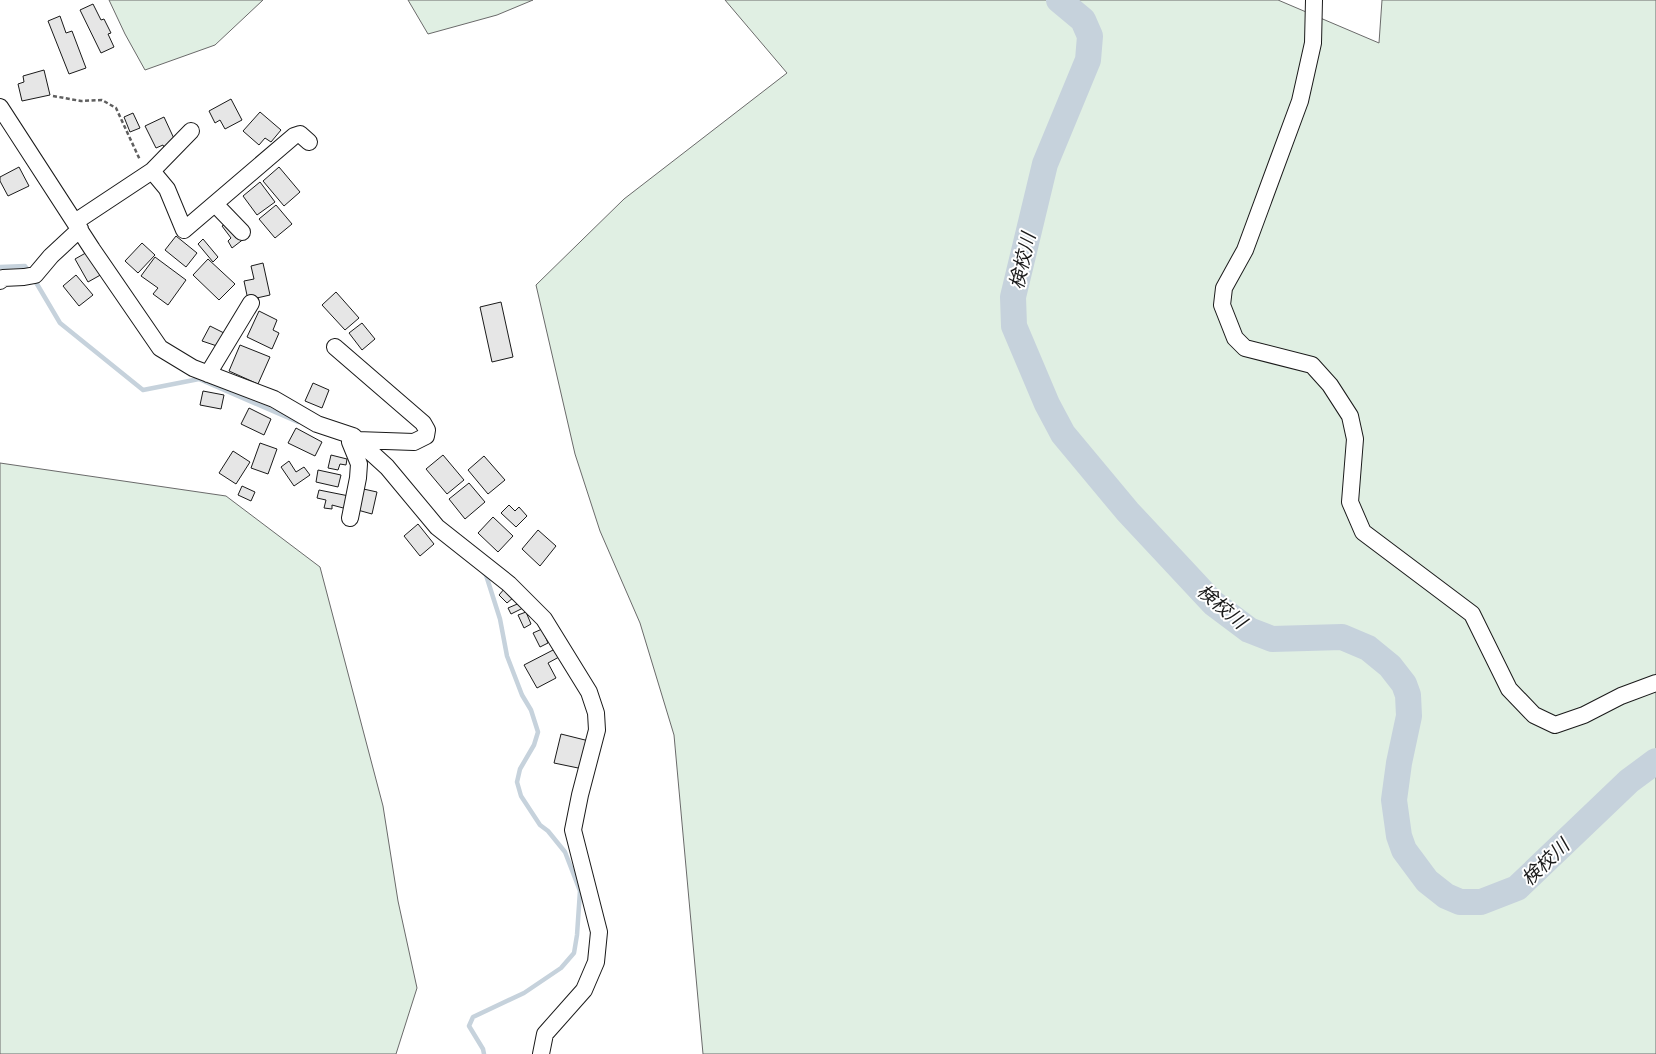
<svg xmlns="http://www.w3.org/2000/svg" width="1656" height="1054" viewBox="0 0 1656 1054" font-family="Manrope,'Noto Sans JP',sans-serif">
  <style>
    .green { fill: #e0efe3; stroke: #6a6a6a }
    .lines { fill: none; stroke-linecap: round; stroke-linejoin: round }
    .stream { stroke: #c6d2dc; stroke-width: 4.5 }
    .river { stroke: #c6d2dc; stroke-width: 26 }
    .building { fill: #e6e6e6; stroke: #1a1a1a }
    .minor-casing { stroke: #1a1a1a; stroke-width: 18 }
    .path { stroke: #5f5f5f; stroke-width: 2.5; stroke-dasharray: 4 2.5; stroke-linecap: butt }
    .minor { stroke: #fff; stroke-width: 16 }
    .labels { text-anchor: middle; stroke-width: 4; stroke-linejoin: round; paint-order: stroke }
    .water-label { font-size: 19px; font-style: italic; fill: #1a1a1a; stroke: #fff }
  </style>
  <rect width="100%" height="100%" fill="#fff"/>
  <path class="green" d="M109 0H263L215 45 145 70 125 34Z
    M408 0H533L497 15 428 34Z
    M725 0H1278L1379 43 1382 0H1656V1054H703L674 735 640 623 600 531 575 454 536 285 624 199 787 73Z
    M0 463 226 496 320 567 383 806 398 901 417 988 396 1054H0Z"/>
  <g class="lines">
    <path class="stream" d="M0 267 25 266 30 273
      M34 279 60 323 143 390 199 379 298 422
      M484 1054 483 1049 469 1026 473 1017 524 993 561 968 574 953 577 935 580 891 565 852 548 831 540 825 521 796 517 782 520 769 534 745 538 732 531 710 522 695 507 656 500 619 486 575 484 573"/>
    <path class="river" d="M1059 0 1083 20 1090 36 1088 60 1045 164 1013 297 1014 326 1047 404 1063 434 1128 512 1213 603 1249 630 1272 639 1342 637 1368 648 1390 666 1404 684 1408 695 1409 716 1399 763 1394 800 1399 836 1404 850 1427 881 1446 896 1460 902H1481L1517 888 1629 781 1656 761"/>
  </g>
  <path class="building" d="M93 4 101 20 104 19 111 33 108 34 114 47 101 53 80 10Z
    M60 16 66 33 72 31 86 68 69 74 48 21Z
    M44 70 50 95 22 101 18 84 24 82 23 76Z
    M231 99 242 120 225 129 220 120 215 123 209 111Z
    M260 112 281 130 271 142 265 138 259 145 243 131Z
    M133 113 140 128 130 132 124 117Z
    M164 117 177 145 167 154 163 145 156 148 145 126Z
    M19 167 29 186 8 196 0 181V177Z
    M279 167 300 192 284 206 263 181Z
    M260 182 275 202 257 215 243 196Z
    M276 205 292 224 275 238 259 219Z
    M230 221 245 238 232 248 228 241 231 238 222 226Z
    M176 236 197 253 186 267 165 250Z
    M203 239 218 257 213 262 198 244Z
    M142 243 155 255 138 273 125 261Z
    M91 250 104 273 88 282 75 259Z
    M155 257 186 280 168 305 153 294 158 288 141 276Z
    M208 259 235 284 219 300 193 275Z
    M263 263 270 295 248 300 244 281 254 279 251 266Z
    M76 275 93 295 79 306 63 286Z
    M336 292 359 318 345 330 322 305Z
    M501 302 513 357 492 362 480 307Z
    M259 311 277 320 273 330 279 333 272 349 247 337Z
    M362 323 375 339 362 350 349 333Z
    M210 326 230 336 223 348 202 341Z
    M240 345 270 357 258 384 229 371Z
    M313 383 329 390 322 408 305 401Z
    M203 391 224 395 221 409 200 405Z
    M249 408 271 419 264 435 241 424Z
    M296 428 322 442 315 456 288 443Z
    M260 443 277 449 268 474 251 468Z
    M233 451 250 462 236 484 219 473Z
    M331 455 347 459 346 465 340 464 338 470 328 468Z
    M443 455 464 480 447 494 426 469Z
    M484 456 505 480 488 494 468 470Z
    M289 461 296 472 304 467 310 475 294 486 281 467Z
    M318 470 341 475 338 487 316 482Z
    M469 483 485 502 465 519 449 499Z
    M242 486 255 492 251 501 238 495Z
    M359 488 377 492 372 514 354 509Z
    M319 490 349 496 347 509 332 505V509L324 508 326 500 317 498Z
    M509 505 515 511 519 507 527 516 516 527 501 513Z
    M493 517 513 536 498 552 478 533Z
    M418 524 434 544 420 556 404 536Z
    M538 530 556 546 540 566 522 549Z
    M505 588 514 597 507 603 499 595Z
    M522 602 525 607 511 614 508 608Z
    M526 612 531 624 524 628 518 615Z
    M542 629 548 643 540 647 533 633Z
    M555 649 559 657 548 663 556 678 537 688 524 665Z
    M561 734 589 741 583 769 554 763Z"/>
  <g class="lines">
    <g class="minor-casing">
      <path id="minor" d="M1314 0 1313 43 1300 101 1245 250 1224 288 1222 305 1235 338 1245 348 1312 365 1330 385 1350 416 1355 439 1350 502 1363 532 1472 614 1509 689 1534 715 1555 725 1584 715 1621 696 1656 683
        M0 107 92 249 160 348 193 368 274 399 317 424 353 436 387 467 437 527 509 584 544 619 589 692 596 713 597 730 580 795 573 830 599 932 596 962 584 990 545 1034 541 1054
        M152 171 167 189 184 230 294 136 300 134 309 142
        M215 204 242 232
        M75 222 152 171 191 131
        M0 281 3 278 24 277 35 275 51 256 80 229
        M335 347 423 423 427 430 426 436 414 442 357 440
        M208 374 251 303
        M350 518 358 478 359 464 350 442 353 436"/>
    </g>
    <path class="path" d="M53 96 81 101 102 100 116 108 140 160"/>
    <use href="#minor" class="minor"/>
  </g>
  <g class="labels">
    <g class="water-label">
      <text transform="translate(1022 261) rotate(-77)" y="7">検校川</text>
      <text transform="translate(1222 606) rotate(40)" y="7">検校川</text>
      <text transform="translate(1545 862) rotate(-44)" y="7">検校川</text>
    </g>
  </g>
</svg>
